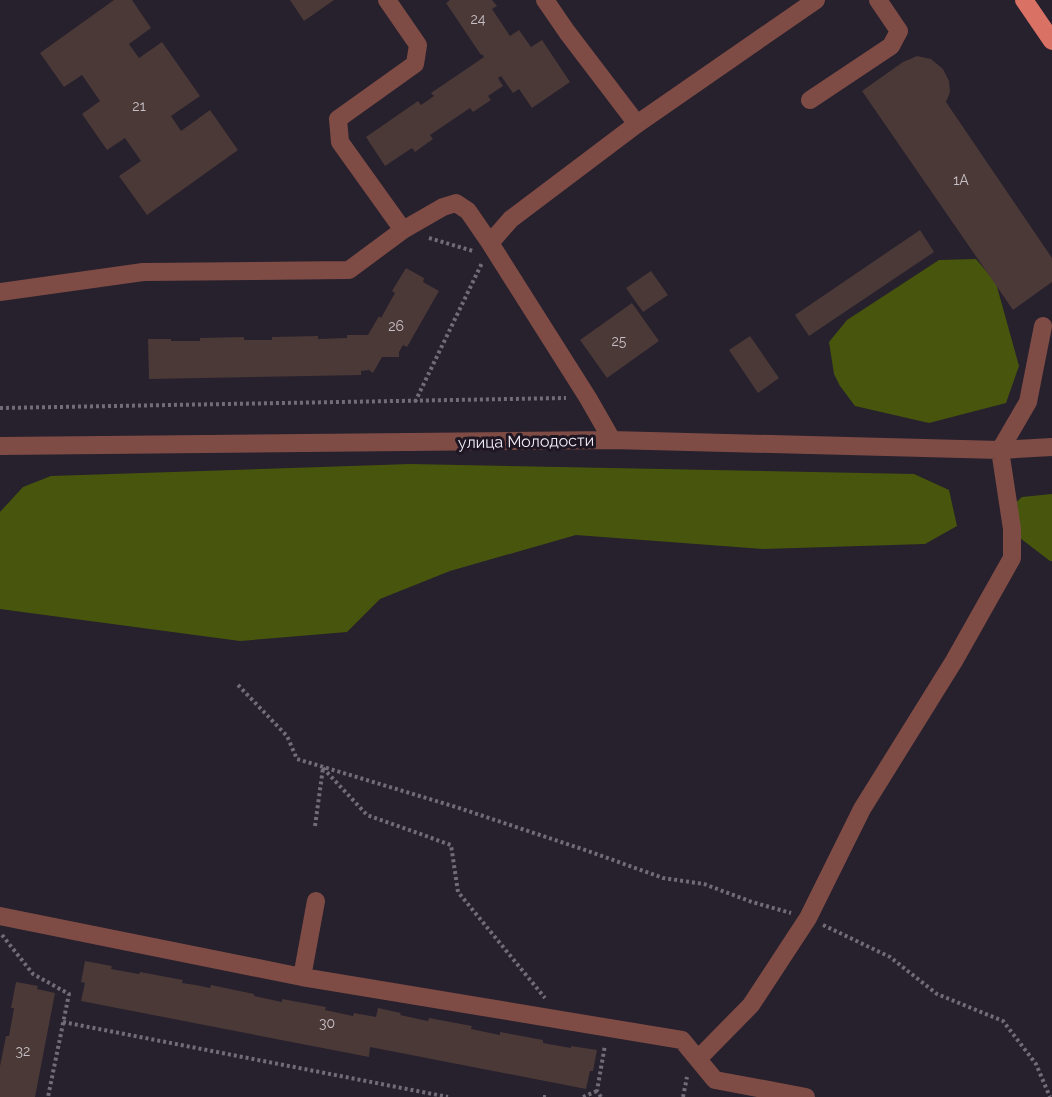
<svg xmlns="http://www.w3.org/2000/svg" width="1052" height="1097" viewBox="0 0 1052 1097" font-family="Raleway,sans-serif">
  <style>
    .forest { fill: #47560c }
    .building { fill: #4a3937 }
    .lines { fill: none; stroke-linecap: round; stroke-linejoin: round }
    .path { stroke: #726c77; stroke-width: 4; stroke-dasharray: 3 3; stroke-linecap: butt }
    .minor { stroke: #7f4c45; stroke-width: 18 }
    .major { stroke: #d97164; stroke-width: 18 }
    .labels { text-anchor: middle; stroke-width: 6; stroke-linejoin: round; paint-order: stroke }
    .number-label { font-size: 14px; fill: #c8c0c6 }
    .street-label { font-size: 16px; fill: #f2edf5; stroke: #1e1723 }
  </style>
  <rect width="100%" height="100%" fill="#27202d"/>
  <path class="forest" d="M976 259 996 283 1019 366 1006 403 929 423 855 406 840 386 834 374 829 342 847 320 939 260Z
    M410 464 914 474 949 490 957 526 925 544 763 549 576 535 450 571 380 599 347 632 240 641 0 609V512L23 487 51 476Z
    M1052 494V561H1050L1020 538 1010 508 1022 497Z"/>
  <path class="building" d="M114 0H132L151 28 129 44 139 58 162 42 200 96 171 116 181 131 210 110 238 150 147 215 119 176 141 161 125 138 107 150 82 114 100 101 82 75 64 87 40 53Z
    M290 0H334L304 21Z
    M450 0H492L497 6 492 9 510 36 519 30 531 47 542 40 570 82 532 108 519 89 513 93 501 76 498 78 503 86 488 96 491 100 473 112 470 108 430 135 433 139 415 152 412 148 385 166 366 137 418 101 421 105 434 96 431 93 484 57 482 54 481 55 446 3Z
    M917 56 931 59 943 69 949 81 950 92 946 102 1052 258V282L1013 310 862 91 903 62Z
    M920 230 934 252 809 336 795 315Z
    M406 268 424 278 423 282 439 291 407 347 403 345 399 352V357H382L373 373 369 370 361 371V375L149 379 148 339H171V341H200V338L244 337V340H272V337L318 336V339L347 338V335H368L379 316 381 318 395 293 392 291Z
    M651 271 668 295 643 312 626 288Z
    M632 303 659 341 607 378 580 340Z
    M750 336 779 378 758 393 729 350Z
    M85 961 112 966 111 969 139 974 140 972 183 980 182 983 196 985 210 988 211 985 254 994V996L282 1002V999L326 1007 325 1010 353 1016 354 1013 376 1017 378 1008 401 1013 400 1015 428 1021 429 1018 472 1026 471 1029 500 1035V1032L543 1040V1043L571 1048V1046L597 1050 593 1071H590L586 1089 370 1047 369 1057 81 1001 85 983 81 982Z
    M16 982 38 986 37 989 55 993 35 1097H0V1066L6 1036H9L14 1008H11Z"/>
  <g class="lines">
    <path class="path" d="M429 238 473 251
      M415 402 482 263
      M0 408 566 398
      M238 685 287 736 297 759 456 807 588 851 663 878 704 884 752 902 791 913
      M323 768 367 815 451 845 458 892 545 998
      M315 826 323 768
      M823 925 890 957 937 994 1003 1021 1036 1064 1050 1097
      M2 935 33 974 69 994 48 1097
      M63 1022 448 1097
      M543 1097H546
      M583 1097 597 1091
      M601 1097 597 1091 605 1045
      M683 1097 687 1077"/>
    <path class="minor" d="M387 0 418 45 415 64 338 119 340 142 403 230
      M545 0 567 32 637 124
      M810 100 891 46 899 31 878 0
      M490 243 511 219 637 124 816 0
      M0 292 143 272 349 270 403 230 443 207 456 203 468 211 490 243 588 398 612 440
      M0 446 612 440 1000 450 1052 447
      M0 916 302 977 682 1040 715 1080 806 1097
      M302 977 316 901
      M698 1059 751 1005 808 918 862 809 954 661 1012 558V529L1000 450 1028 402 1043 326"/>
    <path class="major" d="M1024 0 1052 41"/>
  </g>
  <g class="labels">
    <g class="number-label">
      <text x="478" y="24">24</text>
      <text x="139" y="111">21</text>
      <text x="961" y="185">1А</text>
      <text x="396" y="331">26</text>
      <text x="619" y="346">25</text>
      <text x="327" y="1028">30</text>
      <text x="23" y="1056">32</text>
    </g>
    <g class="street-label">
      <text transform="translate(526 441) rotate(-1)" y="6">улица Молодости</text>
    </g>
  </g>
</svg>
